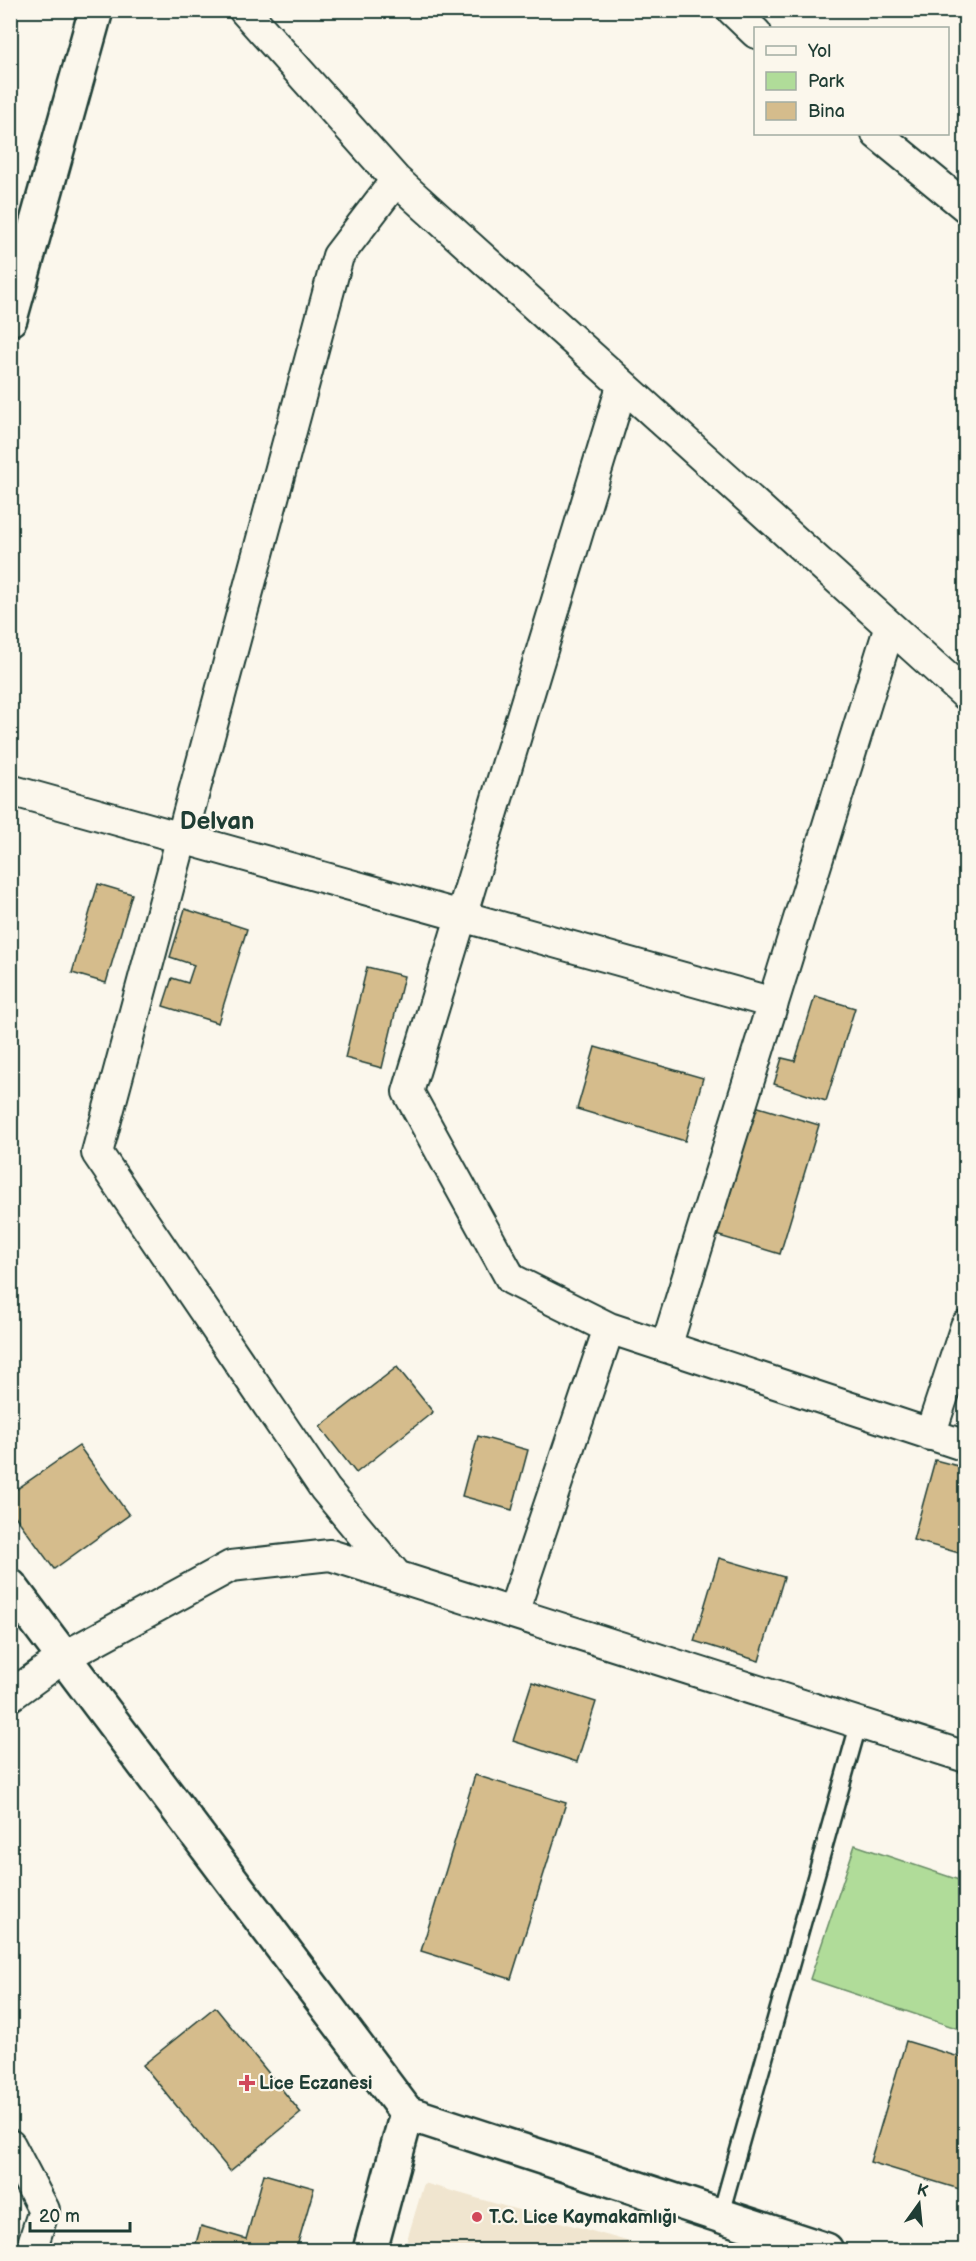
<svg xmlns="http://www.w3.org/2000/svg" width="976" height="2261" viewBox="0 0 976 2261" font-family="'Balsamiq Sans',sans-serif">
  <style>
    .built { fill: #f0e5cf }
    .green { fill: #b0dc99; stroke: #688c66; stroke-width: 1.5 }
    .building { fill: #d5bc8c; stroke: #1f3d34; stroke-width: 1.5 }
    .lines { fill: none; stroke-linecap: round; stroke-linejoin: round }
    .lane-casing { stroke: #1f3d34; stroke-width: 20 }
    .street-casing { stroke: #1f3d34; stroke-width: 34 }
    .secondary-casing { stroke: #1f3d34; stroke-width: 38 }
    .lane { stroke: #fbf7ec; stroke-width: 15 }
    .street { stroke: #fbf7ec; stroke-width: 30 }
    .secondary { stroke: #fbf7ec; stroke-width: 33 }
    .poi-dot { fill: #d1495b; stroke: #fbf7ec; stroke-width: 2 }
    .labels { text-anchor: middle; stroke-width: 4.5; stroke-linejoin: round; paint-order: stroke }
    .poi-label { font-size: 18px; font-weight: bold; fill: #1f3d34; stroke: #fbf7ec; text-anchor: start }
    .district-label { font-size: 24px; font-weight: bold; fill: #1f3d34; stroke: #fbf7ec }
  </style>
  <rect width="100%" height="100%" fill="#fbf7ec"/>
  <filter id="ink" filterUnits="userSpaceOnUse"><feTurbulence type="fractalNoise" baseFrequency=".0167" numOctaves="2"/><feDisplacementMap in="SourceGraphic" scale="12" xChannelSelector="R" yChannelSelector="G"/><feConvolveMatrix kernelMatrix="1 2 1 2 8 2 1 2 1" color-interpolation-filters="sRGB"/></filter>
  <g filter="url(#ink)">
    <path class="built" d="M424 2183 658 2250H404Z"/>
    <path class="green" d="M855 1845 965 1882V2031L810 1979Z"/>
    <path class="building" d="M98 884 132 894 106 983 72 973Z
      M185 909 247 929 218 1023 163 1006 172 978 188 983 194 965 170 957Z
      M367 967 404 976 382 1068 345 1058Z
      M815 996 855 1008 826 1101 774 1084 782 1058 795 1061Z
      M595 1047 703 1078 685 1141 577 1109Z
      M755 1106 819 1125 780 1254 716 1235Z
      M397 1367 433 1412 356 1473 320 1427Z
      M478 1436 528 1450 512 1510 462 1496Z
      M79 1446 129 1515 54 1569 10 1509V1494Z
      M935 1460 966 1468V1555L913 1540Z
      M719 1558 784 1577 759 1661 694 1641Z
      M532 1682 596 1702 577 1762 513 1741Z
      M475 1775 566 1803 511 1979 421 1951Z
      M215 2007 301 2113 230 2171 143 2065Z
      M906 2041 966 2059V2191L870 2162Z
      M264 2174 314 2188 296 2250H194L201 2226 246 2239Z"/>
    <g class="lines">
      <g class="lane-casing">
        <path id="lane" d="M720 2216 859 1723"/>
      </g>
      <g class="street-casing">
        <path id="street" d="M244 10 396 180 966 695
          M732 10 756 33
          M877 134 966 207
          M396 180 338 256 97 1153 325 1489 397 1576
          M622 386 408 1092 511 1279 609 1328 966 1446
          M10 790 773 1003
          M666 1347 889 629
          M930 1435 966 1326
          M513 1613 609 1328
          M10 1696 64 1657 231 1566 330 1555 966 1757
          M10 2145 44 2210 31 2250"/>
      </g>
      <g class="secondary-casing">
        <path id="secondary" d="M10 319 96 10
          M10 1586 407 2113 370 2250
          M407 2113 826 2250"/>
      </g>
      <use href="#lane" class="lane"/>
      <use href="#street" class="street"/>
      <use href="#secondary" class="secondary"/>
    </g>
  </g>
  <g class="poi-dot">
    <path d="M244 2074h6v6h6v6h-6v6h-6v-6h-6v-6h6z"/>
    <circle cx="477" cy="2217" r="6"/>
  </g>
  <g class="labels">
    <g class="poi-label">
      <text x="259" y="2089">Lice Eczanesi</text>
      <text x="489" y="2223">T.C. Lice Kaymakamlığı</text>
    </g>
    <g class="district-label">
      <text x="217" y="829">Delvan</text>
    </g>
  </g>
  <rect width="976" height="2261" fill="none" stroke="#fbf7ec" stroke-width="36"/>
  <rect x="18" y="18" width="940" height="2225" fill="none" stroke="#1f3d34" stroke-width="2" filter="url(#ink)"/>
  <rect x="754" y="27" width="195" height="108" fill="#fbf7ec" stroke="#a3ada2" stroke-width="1.5"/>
  <rect x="766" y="46" width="30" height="9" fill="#fbf7ec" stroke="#a3ada2" stroke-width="1.5"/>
  <text x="808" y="57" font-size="18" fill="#1f3d34">Yol</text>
  <rect x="766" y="72" width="30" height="18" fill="#b0dc99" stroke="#a3ada2" stroke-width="1.5"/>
  <text x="808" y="87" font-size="18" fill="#1f3d34">Park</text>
  <rect x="766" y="102" width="30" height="18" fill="#d5bc8c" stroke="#a3ada2" stroke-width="1.5"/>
  <text x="808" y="117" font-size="18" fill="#1f3d34">Bina</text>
  <g transform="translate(919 2204) rotate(15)" stroke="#fbf7ec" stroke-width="4.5" paint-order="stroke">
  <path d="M0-4.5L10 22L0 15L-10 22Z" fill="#1f3d34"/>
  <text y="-9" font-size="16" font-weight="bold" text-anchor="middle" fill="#1f3d34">K</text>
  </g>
  <path d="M30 2222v9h100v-9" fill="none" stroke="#1f3d34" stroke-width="3"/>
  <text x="39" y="2222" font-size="18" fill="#1f3d34" stroke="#fbf7ec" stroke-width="4.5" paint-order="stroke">20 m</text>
</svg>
